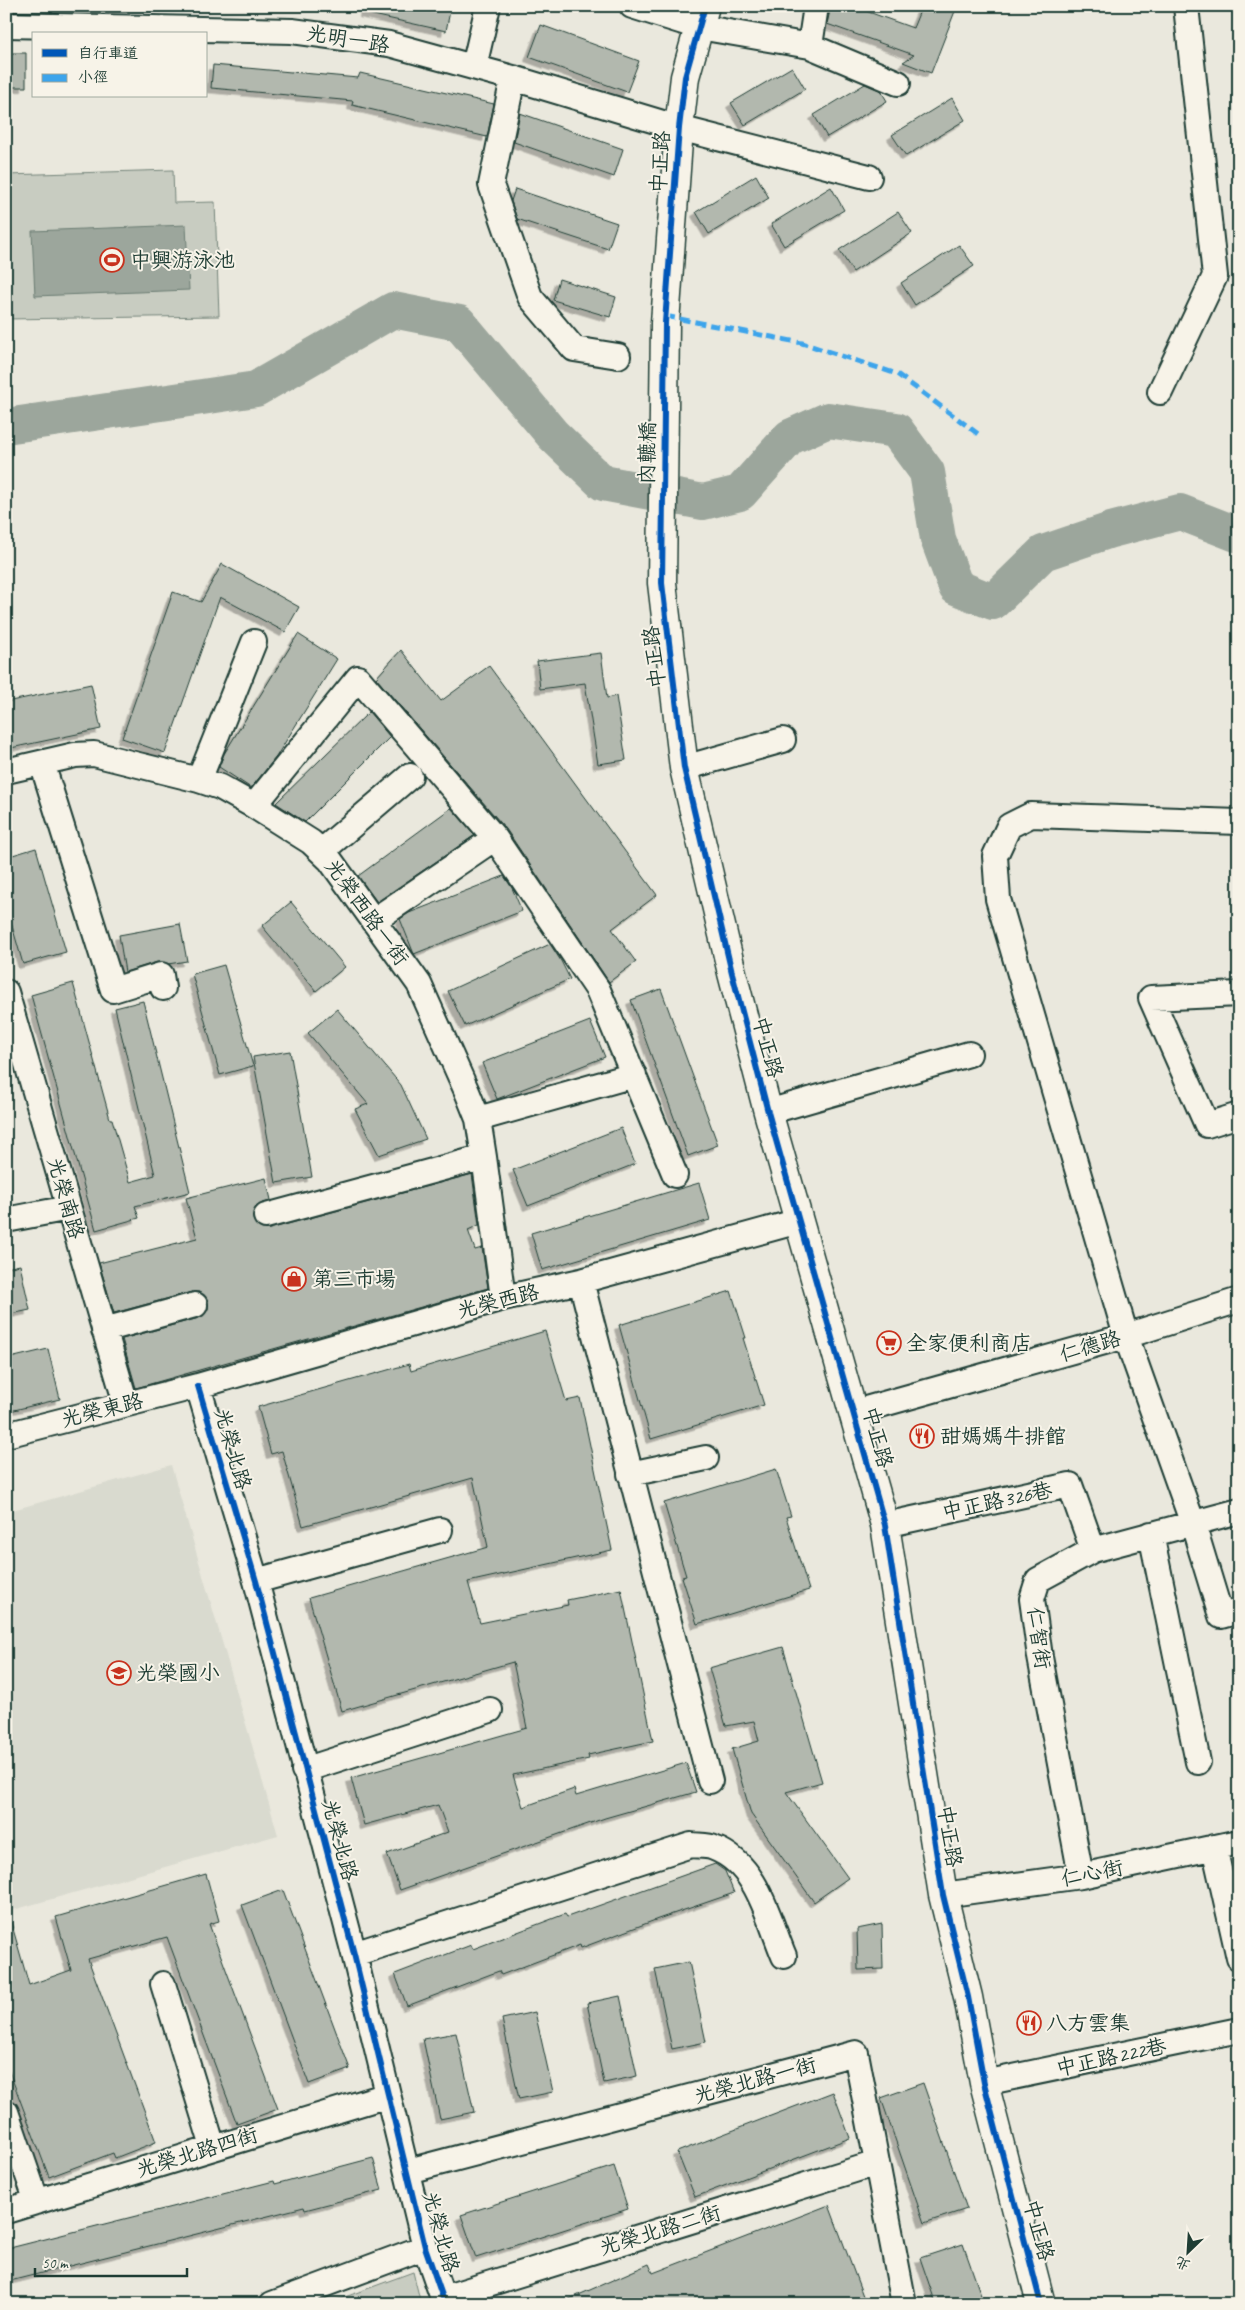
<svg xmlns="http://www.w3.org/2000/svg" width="1245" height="2310" viewBox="0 0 1245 2310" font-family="Caveat,'LXGW WenKai TC',sans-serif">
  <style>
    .built { fill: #d9dacf }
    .green { fill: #c8ccc1; stroke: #74847a }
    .water { fill: #9ca69c; stroke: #6a7c72 }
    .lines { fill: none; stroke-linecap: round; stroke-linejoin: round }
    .river { stroke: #9ca69c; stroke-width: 36 }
    .building { fill: #b2b8ae; stroke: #1f3d34; filter: url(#shadow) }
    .minor-casing { stroke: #1f3d34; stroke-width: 28 }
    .major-casing { stroke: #1f3d34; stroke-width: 31 }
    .minor { stroke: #f7f3e8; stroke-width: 24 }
    .major { stroke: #f7f3e8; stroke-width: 28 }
    .quiet { stroke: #3da4eb; stroke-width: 5; stroke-dasharray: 10 5; stroke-linecap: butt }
    .cycleway-casing { stroke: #f7f3e8; stroke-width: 9 }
    .cycleway { stroke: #0057b8; stroke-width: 6 }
    .labels { text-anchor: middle; stroke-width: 4; stroke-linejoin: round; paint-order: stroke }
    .street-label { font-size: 21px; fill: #1f3d34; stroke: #f7f3e8 }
    .poi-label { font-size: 21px; fill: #1f3d34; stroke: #f7f3e8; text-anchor: start }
  </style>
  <defs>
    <filter id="shadow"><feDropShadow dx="-4.5" dy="4.5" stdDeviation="0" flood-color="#0004"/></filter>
  </defs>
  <rect width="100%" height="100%" fill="#eae8dd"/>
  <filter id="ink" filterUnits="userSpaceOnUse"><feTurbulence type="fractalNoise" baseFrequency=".02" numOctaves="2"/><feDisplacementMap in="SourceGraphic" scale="10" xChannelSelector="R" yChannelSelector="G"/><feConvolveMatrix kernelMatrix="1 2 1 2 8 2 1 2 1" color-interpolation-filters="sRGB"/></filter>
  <g filter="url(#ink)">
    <path class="built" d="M171 1465 278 1835 6 1912V1512Z"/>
    <path class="green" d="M173 170 174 203 215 202 219 316 6 319V175Z
      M413 2272 421 2304H326Z"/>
    <path class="water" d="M186 225 189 290 35 296 32 231Z"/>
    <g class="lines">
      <path class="river" d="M6 426 256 389 393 310 459 323 553 435 603 483 703 502 740 493 790 437 828 420 896 430 927 472 938 539 956 587 993 602 1043 553 1111 530 1180 512 1239 535"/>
    </g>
    <path class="building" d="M365 6H451L446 31 364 13Z
      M831 6H852L913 28 922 6H957L931 73 903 62 914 55 827 24Z
      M541 25 639 61 627 92 529 57Z
      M6 53H26V87H6Z
      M213 65 358 78 360 73 494 104 487 137 352 105 353 101 211 88Z
      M792 67 805 89 745 125 731 103Z
      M865 84 881 91 887 101 827 137 814 115Z
      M952 98 965 120 906 156 892 135Z
      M520 113 623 149 614 177 514 142Z
      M756 175 769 198 709 234 696 212Z
      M831 187 844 210 784 246 771 224Z
      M515 189 617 223 608 249 517 219 511 201Z
      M898 212 912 233 853 272 839 250Z
      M959 245 974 266 915 305 901 283Z
      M559 279 616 297 610 317 553 300Z
      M222 564 299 607 285 632 220 597 165 753 122 738 173 592 201 602Z
      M298 634 337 659 276 757 251 788 219 767 224 754Z
      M401 650 441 701 489 666 657 895 612 929 636 962 609 982 506 829 376 678Z
      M601 653 607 698 616 696 626 760 598 764 585 683 540 689 537 661Z
      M91 684 101 729 6 749V702Z
      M369 712 390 737 305 822 279 805 276 803Z
      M451 808 475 835 377 902 358 876Z
      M36 848 66 952 23 964 6 905V857Z
      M504 876 512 888 522 911 414 954 400 919 409 913Z
      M291 902 345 967 316 991 262 926Z
      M180 924 187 961 168 964 157 962 125 972 119 935Z
      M550 944 561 961 570 979 465 1026 448 991Z
      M224 965 253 1066 220 1075 192 974Z
      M73 983 110 1119H112L130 1182 155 1175 115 1008 143 1001 190 1192 135 1206 139 1218 96 1230 31 995Z
      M661 989 718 1145 688 1156 631 1000Z
      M337 1009 401 1085 426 1139 379 1155 355 1109 368 1104 308 1033Z
      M590 1021 605 1057 497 1099 482 1063Z
      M290 1051 312 1177 276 1183 253 1057Z
      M621 1128 635 1164 528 1206 513 1170Z
      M472 1174 479 1225 468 1230 475 1250 482 1248 488 1288 136 1388 122 1339 199 1318 208 1309V1301L199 1292H192L114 1313 99 1263 197 1238 186 1198 266 1178 271 1200 256 1207 253 1219 257 1226 269 1229Z
      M699 1183 710 1220 542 1270 531 1233Z
      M20 1265 30 1310 6 1315V1268Z
      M731 1291 746 1338H743L764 1405 651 1439 619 1325Z
      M545 1331 566 1401 580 1398 612 1550 468 1582 480 1623 568 1605 567 1600 621 1589 653 1741 588 1755 589 1759 513 1775 523 1807 574 1789 576 1796 686 1763 696 1792 605 1818 400 1890 387 1854 448 1832 438 1805 364 1825 351 1778 527 1728 513 1662 342 1711 309 1598 488 1547 473 1478 303 1526 282 1451 271 1454 258 1407 409 1364 411 1371Z
      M48 1349 60 1399 6 1412V1359Z
      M776 1469 791 1516 786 1517 809 1590 697 1624 682 1577 686 1576 664 1503Z
      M783 1647 822 1782 786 1792 848 1878 814 1902 751 1814 732 1749 759 1741 754 1721 726 1726 709 1668Z
      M715 1864 725 1871 734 1893 658 1919 581 1948 580 1945 501 1975 499 1971 407 2006 395 1974 471 1945 473 1949 565 1914 567 1917Z
      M206 1874 219 1921 209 1924 278 2109 237 2124 167 1937 88 1959 156 2142 115 2158 113 2153 49 2177 6 2063V1923L11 1922 29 1985 71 1970 56 1917Z
      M283 1890 350 2069 309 2084 242 1905Z
      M882 1924 883 1969 858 1970 857 1929Z
      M689 1962 706 2042 672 2049 655 1969Z
      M620 1996 637 2076 604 2083 587 2003Z
      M535 2012 553 2092 519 2099 502 2019Z
      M456 2033 474 2112 440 2119 423 2039Z
      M923 2083 967 2209 924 2223 881 2098Z
      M833 2092 850 2138 695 2197 677 2152Z
      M373 2158 382 2190 305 2210 304 2207 6 2282V2249L274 2181 275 2184Z
      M614 2166 628 2209 476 2258 461 2215Z
      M829 2205 866 2304H558L649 2264 653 2273Z
      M963 2244 984 2304H936L920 2258Z"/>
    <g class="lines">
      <g class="minor-casing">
        <path id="minor" d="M632 6 699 27 810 46 898 83
          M6 25 292 31 389 44 513 78 679 128 869 177
          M810 46 816 6
          M474 67 488 6
          M513 78 491 185 530 297 574 349 618 356
          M1160 392 1215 276 1186 6
          M42 763 113 990 161 975 163 988
          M684 768 783 740
          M6 771 75 755 94 754 199 780 220 787 254 806 311 842 330 860 419 984 468 1094 478 1119 484 1157 503 1298
          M199 780 254 642
          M254 806 358 678 495 838 598 990 675 1175
          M1239 822 1031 815 1009 826 995 856 998 899 1126 1336 1193 1524 1221 1616 1239 1611
          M322 851 410 776
          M373 921 495 838
          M6 992 126 1404
          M1239 994 1151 998 1207 1125 1239 1115
          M768 1112 969 1054
          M478 1119 634 1075
          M266 1216 484 1157
          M6 1220 69 1208
          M581 1281 710 1781
          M104 1330 195 1305
          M198 1386 256 1581 354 1954 425 2247 445 2304
          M855 1412 1126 1336 1239 1300
          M6 1435 198 1386 503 1298 581 1281 799 1221
          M630 1474 706 1458
          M885 1525 1070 1485 1093 1550
          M1151 1534 1198 1762
          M256 1581 440 1530
          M304 1770 490 1710
          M1214 1847 1239 1958
          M1081 1876 1040 1657 1032 1599 1038 1580 1093 1550 1239 1511
          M943 1895 1081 1876 1239 1842
          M354 1954 691 1845C698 1846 708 1845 714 1848 757 1864 768 1918 784 1956
          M163 1984 213 2147
          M984 2083 1239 2030
          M6 2112 37 2202
          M408 2171 856 2053 904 2304
          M6 2211 388 2095
          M443 2298 877 2163
          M272 2304 425 2247"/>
      </g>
      <g class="major-casing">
        <path id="major" d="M705 6 685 77 679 128 665 323 662 583 684 768 732 973 768 1112 885 1525 943 1895 968 1997 984 2083 1041 2304"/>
      </g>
      <use href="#minor" class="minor"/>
      <use href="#major" class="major"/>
      <path class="quiet" d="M665 316 802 343 897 374 981 436"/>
      <g class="cycleway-casing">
        <path id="cycleway" d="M705 6 685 77 679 128 665 323 662 583 684 768 732 973 768 1112 885 1525 943 1895 968 1997 984 2083 1041 2304
          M198 1386 256 1581 354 1954 425 2247 445 2304"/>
      </g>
      <use href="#cycleway" class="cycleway"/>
    </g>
  </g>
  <defs>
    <g id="stadium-ring" transform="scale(1.25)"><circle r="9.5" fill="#f7f3e8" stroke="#c8321e" stroke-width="1.5"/><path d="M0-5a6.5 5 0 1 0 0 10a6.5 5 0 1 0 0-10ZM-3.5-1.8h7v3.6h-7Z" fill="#c8321e"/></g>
    <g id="shop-ring" transform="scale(1.25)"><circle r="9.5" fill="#f7f3e8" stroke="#c8321e" stroke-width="1.5"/><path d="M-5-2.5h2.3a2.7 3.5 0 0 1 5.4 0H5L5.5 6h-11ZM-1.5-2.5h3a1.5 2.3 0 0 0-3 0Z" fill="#c8321e"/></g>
    <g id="supermarket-ring" transform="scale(1.25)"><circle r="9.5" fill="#f7f3e8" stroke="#c8321e" stroke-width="1.5"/><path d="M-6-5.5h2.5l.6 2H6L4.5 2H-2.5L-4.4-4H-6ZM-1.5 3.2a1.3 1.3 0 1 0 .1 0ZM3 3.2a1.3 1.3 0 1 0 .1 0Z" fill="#c8321e"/></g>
    <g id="restaurant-ring" transform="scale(1.25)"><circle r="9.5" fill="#f7f3e8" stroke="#c8321e" stroke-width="1.5"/><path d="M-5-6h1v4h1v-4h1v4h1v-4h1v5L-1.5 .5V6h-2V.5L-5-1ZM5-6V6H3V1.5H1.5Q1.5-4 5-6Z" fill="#c8321e"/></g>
    <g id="school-ring" transform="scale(1.25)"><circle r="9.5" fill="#f7f3e8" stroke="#c8321e" stroke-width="1.5"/><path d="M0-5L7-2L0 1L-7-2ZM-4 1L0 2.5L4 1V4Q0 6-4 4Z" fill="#c8321e"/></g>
  </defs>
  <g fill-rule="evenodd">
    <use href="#stadium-ring" x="112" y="260"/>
    <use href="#shop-ring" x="294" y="1279"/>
    <use href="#supermarket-ring" x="889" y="1343"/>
    <use href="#restaurant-ring" x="922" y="1436"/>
    <use href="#school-ring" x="119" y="1673"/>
    <use href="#restaurant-ring" x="1029" y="2023"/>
  </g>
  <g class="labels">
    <g class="street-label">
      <text transform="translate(348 39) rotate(9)" y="7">光明一路</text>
      <text transform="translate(660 162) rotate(-86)" y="7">中正路</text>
      <text transform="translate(647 453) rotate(-89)" y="7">內轆橋</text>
      <text transform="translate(654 657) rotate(-97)" y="7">中正路</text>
      <text transform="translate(367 912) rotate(54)" y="7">光榮西路一街</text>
      <text transform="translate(768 1047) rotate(75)" y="7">中正路</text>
      <text transform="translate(66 1198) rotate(74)" y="7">光榮南路</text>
      <text transform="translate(498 1301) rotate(-14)" y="7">光榮西路</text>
      <text transform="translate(1090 1346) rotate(-16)" y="7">仁德路</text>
      <text transform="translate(102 1410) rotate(-14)" y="7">光榮東路</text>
      <text transform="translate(878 1437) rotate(75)" y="7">中正路</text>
      <text transform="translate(233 1449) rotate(74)" y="7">光榮北路</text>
      <text transform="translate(997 1501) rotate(-12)" y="7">中正路326巷</text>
      <text transform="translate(1039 1638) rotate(82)" y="7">仁智街</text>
      <text transform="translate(950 1836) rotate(81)" y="7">中正路</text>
      <text transform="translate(340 1840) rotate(75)" y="7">光榮北路</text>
      <text transform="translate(1092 1873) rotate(-11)" y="7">仁心街</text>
      <text transform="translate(1111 2057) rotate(-12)" y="7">中正路222巷</text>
      <text transform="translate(755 2080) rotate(-15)" y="7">光榮北路一街</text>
      <text transform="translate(197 2152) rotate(-17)" y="7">光榮北路四街</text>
      <text transform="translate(660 2230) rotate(-17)" y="7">光榮北路二街</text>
      <text transform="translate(1039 2230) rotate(75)" y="7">中正路</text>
      <text transform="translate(441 2232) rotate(74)" y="7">光榮北路</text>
    </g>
    <g class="poi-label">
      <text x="130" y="267">中興游泳池</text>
      <text x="312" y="1286">第三市場</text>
      <text x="906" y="1350">全家便利商店</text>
      <text x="940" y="1443">甜媽媽牛排館</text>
      <text x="136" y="1680">光榮國小</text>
      <text x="1046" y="2030">八方雲集</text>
    </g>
  </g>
  <rect width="1245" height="2310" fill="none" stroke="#f7f3e8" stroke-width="25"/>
  <rect x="12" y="12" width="1220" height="2285" fill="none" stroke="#1f3d34" stroke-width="2" filter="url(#ink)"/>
  <rect x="32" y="32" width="175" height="65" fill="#f7f3e8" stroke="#a1aaa0"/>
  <rect x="42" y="49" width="25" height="8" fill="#0057b8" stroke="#a1aaa0"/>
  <text x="78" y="58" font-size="15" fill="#1f3d34">自行車道</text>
  <rect x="42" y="74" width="25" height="8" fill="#3da4eb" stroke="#a1aaa0"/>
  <text x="78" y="82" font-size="15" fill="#1f3d34">小徑</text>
  <g transform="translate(1188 2252) rotate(205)" stroke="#f7f3e8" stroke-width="4" paint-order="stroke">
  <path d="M0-4L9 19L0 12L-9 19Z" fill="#1f3d34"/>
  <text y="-8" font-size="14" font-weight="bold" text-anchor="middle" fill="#1f3d34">北</text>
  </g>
  <path d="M35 2268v8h152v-8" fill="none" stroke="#1f3d34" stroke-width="2.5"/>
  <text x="42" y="2268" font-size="15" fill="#1f3d34" stroke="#f7f3e8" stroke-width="4" paint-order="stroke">50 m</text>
</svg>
